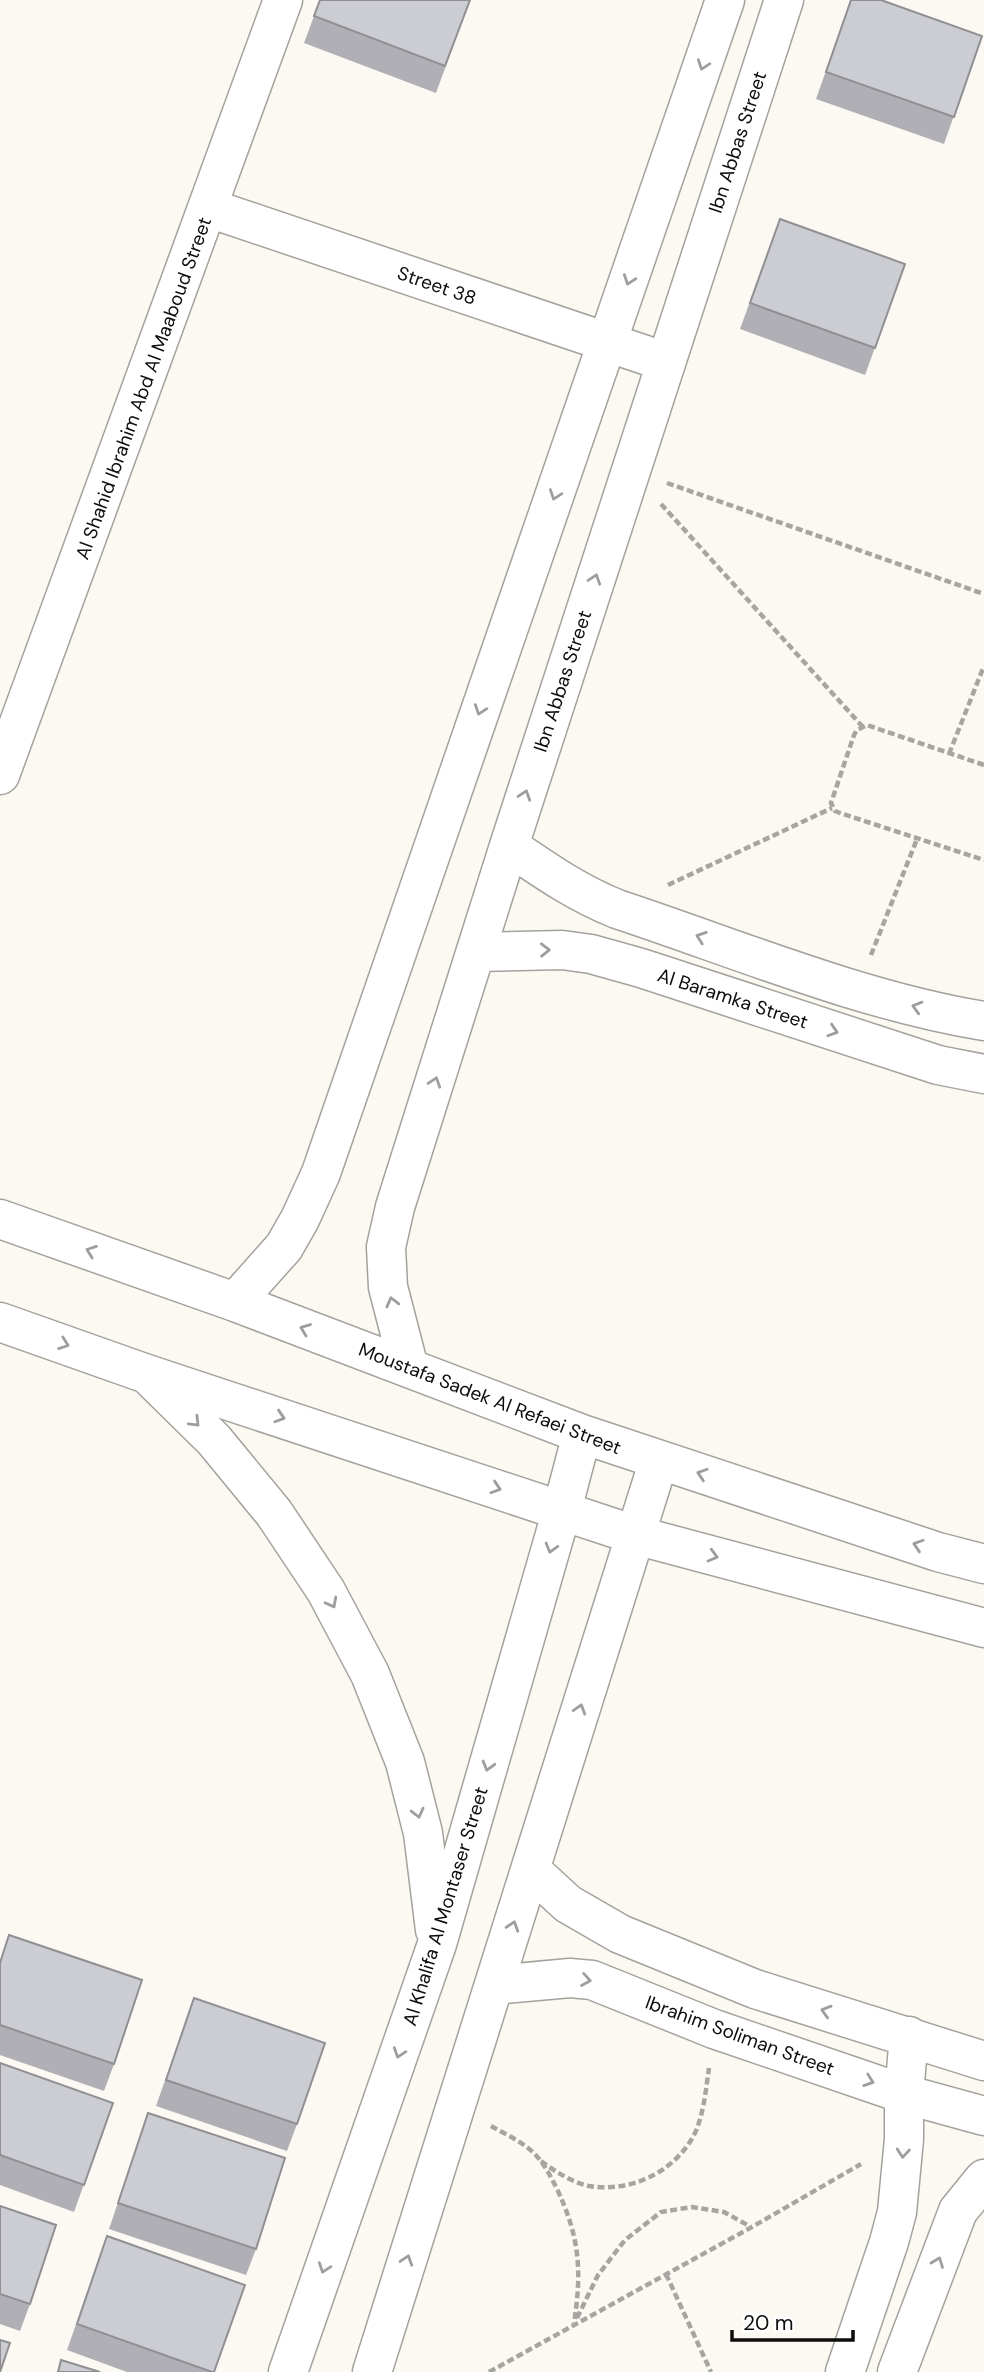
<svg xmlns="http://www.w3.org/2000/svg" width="984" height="2372" viewBox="0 0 984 2372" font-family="'DM Sans',sans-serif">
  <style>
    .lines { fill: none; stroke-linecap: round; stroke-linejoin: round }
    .minor-casing { stroke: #a4a29c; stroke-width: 41 }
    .path { stroke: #a7a5a1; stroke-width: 4.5; stroke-dasharray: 7 3.5; stroke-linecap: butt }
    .minor { stroke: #fff; stroke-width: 38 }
    .wall { fill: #afafb5 }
    .building { fill: #ccccd3; stroke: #8f8f94; stroke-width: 2 }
    .oneway { stroke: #9e9e9d }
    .labels { text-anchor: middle; stroke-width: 6; stroke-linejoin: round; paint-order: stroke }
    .street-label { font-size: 19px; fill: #0d0d0b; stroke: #fff }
  </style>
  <rect width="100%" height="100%" fill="#fcf9f3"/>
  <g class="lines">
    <g class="minor-casing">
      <path id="minor" d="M209 208 666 362
        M0 775 283 0
        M509 846C544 870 577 893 617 909 735 948 861 1001 984 1021
        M476 952 562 950 591 954 641 968 938 1065 984 1074
        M0 1219 235 1302 582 1434 938 1552 984 1564
        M235 1302 284 1247 300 1219 321 1173 725 0
        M0 1322 147 1374 635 1535 984 1628
        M409 1368 388 1287 386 1247 395 1207 509 846 784 0
        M151 1378 214 1440 274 1513 326 1591 370 1674 405 1762 423 1833 435 1930
        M531 1870 568 1904 620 1934 755 1989 984 2061
        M494 1985 570 1978 592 1980 714 2029 904 2094 984 2116
        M288 2372 437 1944 562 1510 582 1434
        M372 2372 659 1460
        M845 2372 889 2242 897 2212 904 2139V2094L909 2036
        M897 2372 958 2211 984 2179"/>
    </g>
    <path class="path" d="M667 483 984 594
      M661 504 862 726
      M949 754 984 666
      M984 765 867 725 857 730 854 735 831 803 835 811 840 813 984 860
      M668 885 832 808
      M871 955 917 839
      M491 2126C503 2133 517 2139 528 2148 541 2158 549 2173 556 2187 580 2237 582 2270 574 2324
      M541 2161C556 2172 571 2182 589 2186 632 2193 677 2171 696 2131 704 2111 706 2089 709 2068
      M666 2274 711 2372
      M577 2318 598 2275 625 2240 661 2212 692 2207 724 2212 751 2227
      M489 2372 752 2227 861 2164"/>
    <use href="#minor" class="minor"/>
  </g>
  <path class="wall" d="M320 0H470L436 93 304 43Z
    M851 0 982 36 944 144 816 99Z
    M780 219 905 264 865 375 740 329Z
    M9 1935 114 2064 104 2091 0 2055V1961Z
    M194 1998 297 2124 287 2151 156 2106Z
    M0 2063 113 2103 74 2212 0 2185Z
    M148 2113 256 2249 246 2275 109 2229Z
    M0 2206 30 2304 20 2331 0 2324Z
    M107 2236 214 2372H127L67 2350Z"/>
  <path class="building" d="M320 0H470L445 66 314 16Z
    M851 0H881L982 36 954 117 826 72Z
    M780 219 905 264 875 348 750 303Z
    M9 1935 142 1980 114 2064 0 2025V1963Z
    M194 1998 325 2043 297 2124 166 2080Z
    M0 2063 113 2103 84 2185 0 2155Z
    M148 2113 285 2158 256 2249 118 2203Z
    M0 2206 56 2225 30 2304 0 2294Z
    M107 2236 245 2285 214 2372H212L77 2324Z
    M0 2340 10 2343 0 2372Z
    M61 2360 100 2372H58Z"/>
  <defs><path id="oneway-chevron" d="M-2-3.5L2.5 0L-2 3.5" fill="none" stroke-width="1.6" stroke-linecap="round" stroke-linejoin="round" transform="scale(1.75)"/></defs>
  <g class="oneway">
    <use href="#oneway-chevron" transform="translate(703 65) rotate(109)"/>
    <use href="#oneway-chevron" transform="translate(629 280) rotate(109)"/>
    <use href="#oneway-chevron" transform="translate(555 495) rotate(109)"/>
    <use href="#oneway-chevron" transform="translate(595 579) rotate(-72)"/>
    <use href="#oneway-chevron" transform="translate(480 710) rotate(109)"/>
    <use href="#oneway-chevron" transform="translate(525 795) rotate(-72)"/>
    <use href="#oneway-chevron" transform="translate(701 937) rotate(-161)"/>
    <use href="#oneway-chevron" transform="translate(545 950) rotate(-1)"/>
    <use href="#oneway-chevron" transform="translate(917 1007) rotate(-164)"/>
    <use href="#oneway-chevron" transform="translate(833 1031) rotate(18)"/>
    <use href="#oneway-chevron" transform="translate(435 1082) rotate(-72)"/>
    <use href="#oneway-chevron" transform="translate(91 1251) rotate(-160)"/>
    <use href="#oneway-chevron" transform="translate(392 1302) rotate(-104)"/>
    <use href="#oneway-chevron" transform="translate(305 1329) rotate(-159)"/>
    <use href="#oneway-chevron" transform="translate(64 1344) rotate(20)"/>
    <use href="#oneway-chevron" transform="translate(280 1417) rotate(18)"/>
    <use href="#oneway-chevron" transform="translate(195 1422) rotate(45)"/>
    <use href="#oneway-chevron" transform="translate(702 1474) rotate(-162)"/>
    <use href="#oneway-chevron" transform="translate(496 1488) rotate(18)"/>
    <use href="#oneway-chevron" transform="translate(918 1545) rotate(-162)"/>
    <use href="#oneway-chevron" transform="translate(551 1548) rotate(106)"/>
    <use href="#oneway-chevron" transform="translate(713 1556) rotate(15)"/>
    <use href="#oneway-chevron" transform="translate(332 1603) rotate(62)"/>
    <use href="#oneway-chevron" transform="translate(580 1709) rotate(-73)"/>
    <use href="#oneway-chevron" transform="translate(488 1766) rotate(106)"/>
    <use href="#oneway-chevron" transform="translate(418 1813) rotate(76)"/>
    <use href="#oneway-chevron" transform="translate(513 1926) rotate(-72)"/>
    <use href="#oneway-chevron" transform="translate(586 1980) rotate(10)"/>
    <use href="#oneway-chevron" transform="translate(826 2011) rotate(-163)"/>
    <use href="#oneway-chevron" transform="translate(399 2053) rotate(109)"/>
    <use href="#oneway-chevron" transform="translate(869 2081) rotate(19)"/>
    <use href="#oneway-chevron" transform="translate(903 2153) rotate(95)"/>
    <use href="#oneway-chevron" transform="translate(407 2260) rotate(-72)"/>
    <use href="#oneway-chevron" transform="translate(938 2262) rotate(-69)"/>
    <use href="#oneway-chevron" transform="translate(324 2268) rotate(109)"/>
  </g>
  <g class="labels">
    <g class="street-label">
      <text transform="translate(737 142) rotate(-72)" y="7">Ibn Abbas Street</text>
      <text transform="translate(437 285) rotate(19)" y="7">Street 38</text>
      <text transform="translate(143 388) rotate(-70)" y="7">Al Shahid Ibrahim Abd Al Maaboud Street</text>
      <text transform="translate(562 681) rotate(-72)" y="7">Ibn Abbas Street</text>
      <text transform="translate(733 998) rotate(18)" y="7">Al Baramka Street</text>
      <text transform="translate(490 1398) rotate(21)" y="7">Moustafa Sadek Al Refaei Street</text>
      <text transform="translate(445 1906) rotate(-73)" y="7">Al Khalifa Al Montaser Street</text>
      <text transform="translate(740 2035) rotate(20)" y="7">Ibrahim Soliman Street</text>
    </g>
  </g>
  <path d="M732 2330v10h121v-10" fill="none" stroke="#0d0d0b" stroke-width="3.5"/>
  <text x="743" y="2330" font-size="21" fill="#0d0d0b" stroke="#ffffff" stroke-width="5" paint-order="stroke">20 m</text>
</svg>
